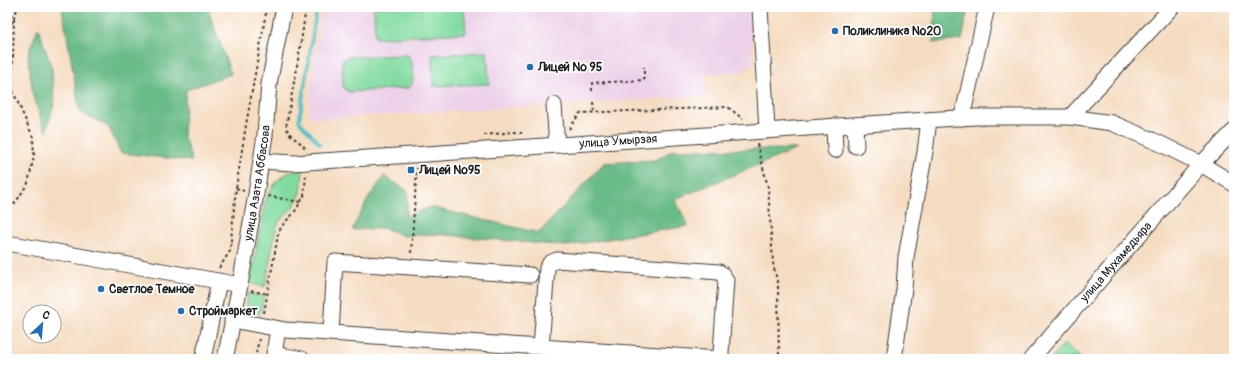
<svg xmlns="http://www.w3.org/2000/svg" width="1241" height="366" viewBox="0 0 1241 366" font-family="Pangolin,sans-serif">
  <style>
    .built { fill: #edd1e9 }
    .green { fill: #82dba1; stroke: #4f7c5e }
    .forest { fill: #69bb87; stroke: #426c52 }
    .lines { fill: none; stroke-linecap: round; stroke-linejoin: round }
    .stream { stroke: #51bfc5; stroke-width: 3.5 }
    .minor-casing { stroke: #3d3934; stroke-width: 17 }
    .path { stroke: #3d3934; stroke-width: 2; stroke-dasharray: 3 3; stroke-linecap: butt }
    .minor { stroke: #fff; stroke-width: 15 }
    .poi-dot { fill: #1f6fb2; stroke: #fff; stroke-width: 1.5 }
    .labels { text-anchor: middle; stroke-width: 3.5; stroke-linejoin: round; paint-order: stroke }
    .poi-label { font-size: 12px; font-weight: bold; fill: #1c1c1c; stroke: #fff; text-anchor: start }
    .street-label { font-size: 12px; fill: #1c1c1c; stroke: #fff }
  </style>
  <rect width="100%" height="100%" fill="#fff"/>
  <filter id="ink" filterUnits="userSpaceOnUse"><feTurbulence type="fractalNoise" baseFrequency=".025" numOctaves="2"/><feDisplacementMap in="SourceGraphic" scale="8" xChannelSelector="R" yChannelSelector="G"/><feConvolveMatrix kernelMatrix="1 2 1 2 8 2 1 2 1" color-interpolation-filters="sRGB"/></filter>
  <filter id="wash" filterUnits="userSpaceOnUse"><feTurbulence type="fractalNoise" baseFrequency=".012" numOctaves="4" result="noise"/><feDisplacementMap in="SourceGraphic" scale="16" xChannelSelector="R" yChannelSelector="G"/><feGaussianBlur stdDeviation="0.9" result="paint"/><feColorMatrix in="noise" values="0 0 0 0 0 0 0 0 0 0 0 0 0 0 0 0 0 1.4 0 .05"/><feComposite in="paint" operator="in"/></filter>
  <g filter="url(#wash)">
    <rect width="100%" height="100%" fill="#f5dbbf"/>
    <path class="built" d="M322 7H750L753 62 741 72 704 74 706 96 316 119 309 115 312 75Z"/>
    <path class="green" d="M374 7H464L466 33 375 38Z
      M487 52 489 84 433 86 432 55Z
      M405 55 409 56C413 63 416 83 409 88L350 92 346 90 343 86 342 64 343 60 348 57Z
      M303 169 301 193 294 206 278 223 275 233 265 287 250 283 264 207 269 192 278 180 289 172Z
      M248 293 264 297 260 314C245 312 246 306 248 293Z
      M1064 344 1082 359H1051Z"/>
    <path class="forest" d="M62 7H207L231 74 186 90 183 134 192 161 121 153 108 126 80 112Z
      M935 7H968L962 40 933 43Z
      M38 27 52 69 54 104 46 132 33 96 28 55Z
      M797 149 675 199 688 226 631 235 567 246 435 234 404 236 385 228 352 230 368 199 384 176 408 191 406 217 430 207 539 233 604 163 656 160 672 150Z"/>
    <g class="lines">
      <path class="stream" d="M317 7 299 121 320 144"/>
    </g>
  </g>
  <g filter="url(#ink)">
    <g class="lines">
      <g class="minor-casing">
        <g id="minor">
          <path d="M760 7 767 130"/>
          <path d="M554 105 557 145"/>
          <path d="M1070 117 1172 7"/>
          <path d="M962 118 987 7"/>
          <path d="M855 125 856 146"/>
          <path d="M834 126 835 150"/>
          <path id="s1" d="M261 161 293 163 941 119 976 117H1070L1112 123 1159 143 1201 164 1234 184"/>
          <path d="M7 243 240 285"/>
          <path d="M232 320 285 330 719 359"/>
          <path d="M278 329 274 354 302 359"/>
          <path d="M331 333 335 262 530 275"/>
          <path d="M541 347 547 268 550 263 557 260 719 272 722 274 726 280 721 352V359"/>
          <path d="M203 359 219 281"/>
          <path id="s2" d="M225 359 240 285 256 194 265 135 269 84 284 7"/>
          <path d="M894 359 904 289 906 257 925 152 929 120"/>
          <path id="s3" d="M1031 359 1201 164 1234 131"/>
        </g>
      </g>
      <path class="path" d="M7 9 14 19 12 89 33 137 34 156 28 183 16 202 7 210
        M7 35 18 7
        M592 91V83L644 80V67
        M593 102 594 112
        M569 129 580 113 728 107 743 119
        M484 135 514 132 522 133
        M757 144 768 187 773 263 778 285 779 359
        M305 148C298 139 290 138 286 127L301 43 306 7
        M236 188 244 191
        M268 196 300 202
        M411 253 417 168
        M219 268 230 251 236 188 246 125 267 7
        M251 291 268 294
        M264 313 278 235 281 227 287 220 294 213 304 196 306 175
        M255 359 259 339"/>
      <use href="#minor" class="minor"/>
    </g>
  </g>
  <g class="poi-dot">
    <circle cx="835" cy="31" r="4"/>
    <circle cx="530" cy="67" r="4"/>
    <rect x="407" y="166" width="8" height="8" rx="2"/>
    <circle cx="101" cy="289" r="4"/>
    <circle cx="181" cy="311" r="4"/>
  </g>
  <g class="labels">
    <g class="poi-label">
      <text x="843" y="35">Поликлиника №20</text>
      <text x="538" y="71">Лицей № 95</text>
      <text x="419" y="174">Лицей №95</text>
      <text x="109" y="293">Светлое Темное</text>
      <text x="189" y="315">Строймаркет</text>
    </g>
    <g class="street-label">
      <text dy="4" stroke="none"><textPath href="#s1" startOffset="358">улица Умырзая</textPath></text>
      <text dy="4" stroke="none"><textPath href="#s2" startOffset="179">улица Азата Аббасова</textPath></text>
      <text dy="4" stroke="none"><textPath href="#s3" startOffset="129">улица Мухамедьяра</textPath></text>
    </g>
  </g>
  <rect width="1241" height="366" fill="none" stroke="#fff" stroke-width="24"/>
  <g transform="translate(42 324) rotate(26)"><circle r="19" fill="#ffffff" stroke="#a4a4a4"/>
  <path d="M0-3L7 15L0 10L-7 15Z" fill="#1f6fb2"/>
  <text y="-6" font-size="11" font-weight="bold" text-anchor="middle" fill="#1c1c1c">С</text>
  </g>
</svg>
